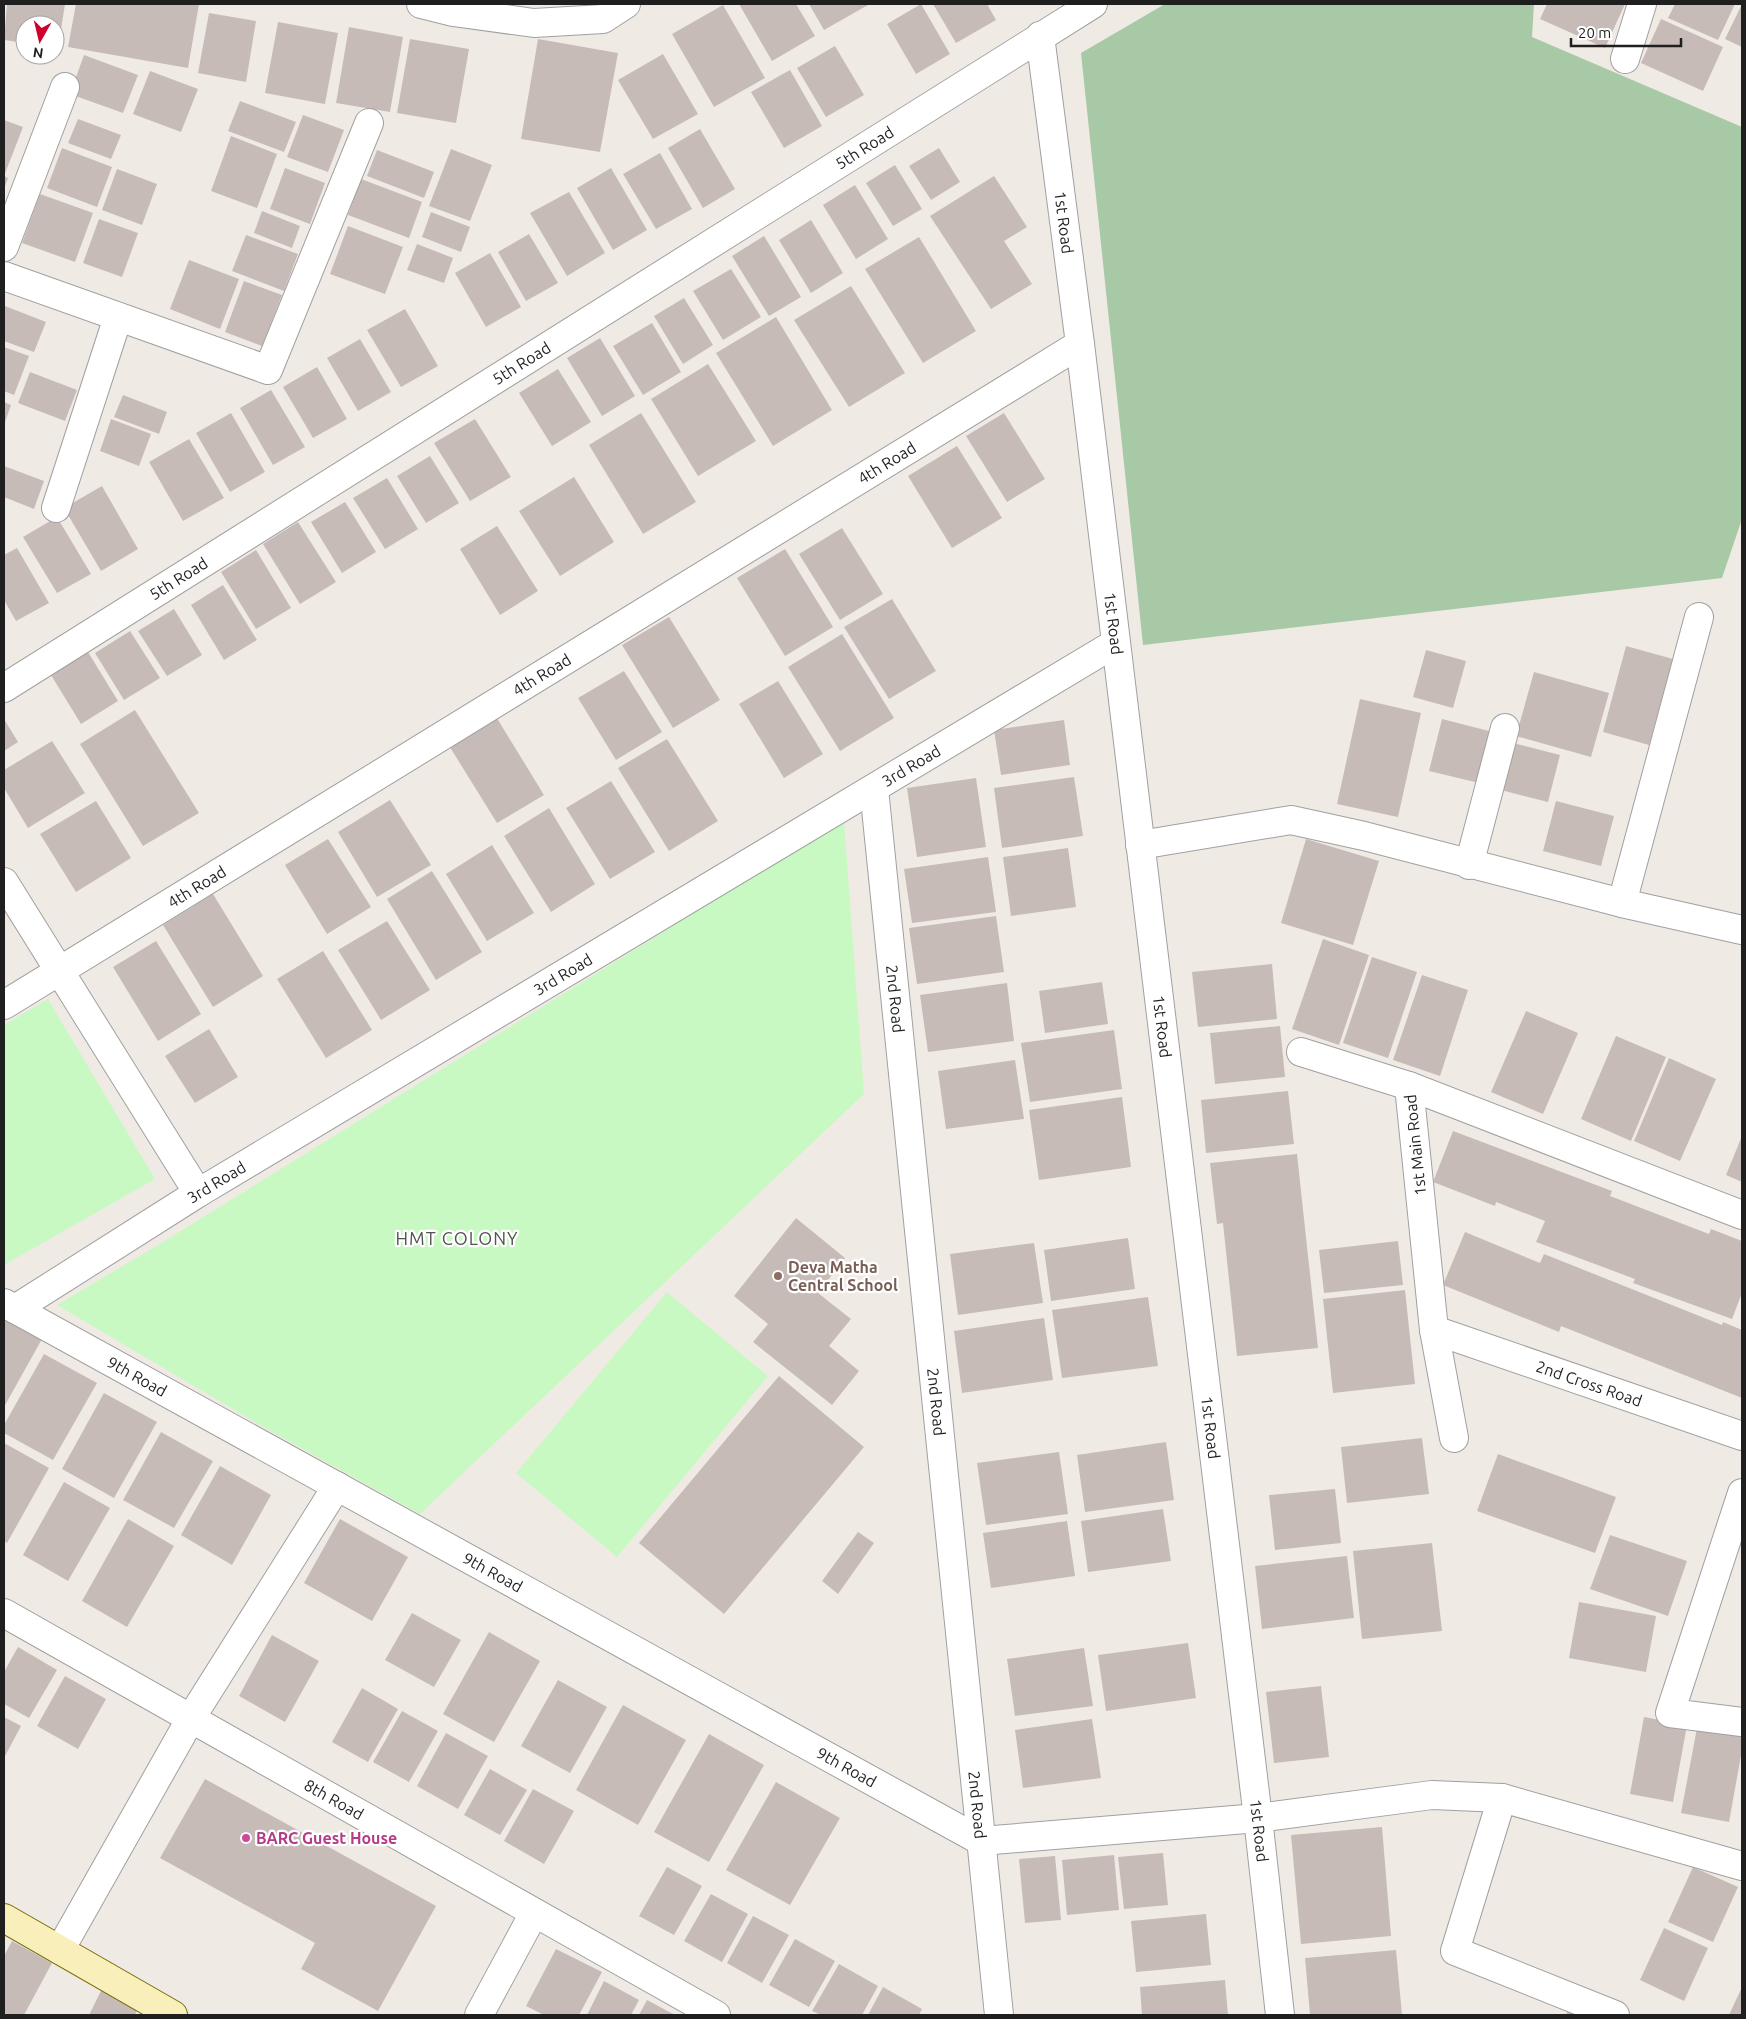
<svg xmlns="http://www.w3.org/2000/svg" width="1746" height="2019" viewBox="0 0 1746 2019" font-family="Ubuntu,sans-serif">
  <style>
    .cemetery { fill: #a8c9a6 }
    .park { fill: #c9f9c3 }
    .building { fill: #c7bbb8 }
    .lines { fill: none; stroke-linecap: round; stroke-linejoin: round }
    .street-casing { stroke: #a0a0a0; stroke-width: 30 }
    .secondary-casing { stroke: #776c05; stroke-width: 30 }
    .street { stroke: #fff; stroke-width: 28 }
    .secondary { stroke: #f9efba; stroke-width: 28 }
    .education-dot { fill: #8d6e63; stroke: #fff; stroke-width: 2 }
    .hotel-dot { fill: #d1479c; stroke: #fff; stroke-width: 2 }
    .labels { text-anchor: middle; stroke-width: 4.5; stroke-linejoin: round; paint-order: stroke }
    .street-label { font-size: 16px; fill: #1f1f1f; stroke: #fff }
    .education-label { font-size: 16px; font-weight: bold; fill: #785e54; stroke: #fff; text-anchor: start }
    .hotel-label { font-size: 16px; font-weight: bold; fill: #b23c85; stroke: #fff; text-anchor: start }
    .neighbourhood-label { font-size: 18px; letter-spacing: 1px; fill: #525252; stroke: #fff }
  </style>
  <rect width="100%" height="100%" fill="#f0eae5"/>
  <path class="cemetery" d="M1165 4H1534L1532 37 1742 127V519L1722 578 1143 645 1081 53Z"/>
  <path class="park" d="M844 820 864 1094 420 1514 265 1428 57 1305 158 1245Z
    M48 999 155 1179 4 1265V1025Z
    M667 1292 768 1376 617 1557 516 1473Z"/>
  <path class="building" d="M7 4H65L58 49 55 48V25H25V43L4 40Z
    M76 4H199L188 68 68 47Z
    M739 4H796L815 36 772 61Z
    M809 4H867L868 5 824 30Z
    M921 4 950 54 916 74 887 24Z
    M933 4H987L996 20 956 43Z
    M1547 4H1625L1605 48 1540 19Z
    M1675 4H1735L1718 40 1668 18Z
    M1742 4V47L1725 39Z
    M723 5 765 78 714 107 672 34Z
    M209 13 256 21 246 82 198 73Z
    M1661 19 1723 47 1703 91 1641 63Z
    M278 22 338 33 325 104 265 93Z
    M349 27 403 37 390 112 336 103Z
    M410 39 469 49 456 123 397 113Z
    M538 39 618 53 600 152 521 139Z
    M835 46 864 95 826 117 797 68Z
    M663 54 698 114 653 139 618 80Z
    M84 55 138 75 123 113 70 94Z
    M790 70 822 126 784 148 751 92Z
    M150 71 198 89 181 132 133 114Z
    M240 101 296 122 284 152 228 131Z
    M303 115 344 130 328 172 287 157Z
    M78 119 121 135 111 159 68 143Z
    M4 120 23 127 4 176 8 178 4 189Z
    M700 129 735 189 703 208 668 148Z
    M231 136 277 154 257 208 211 191Z
    M62 148 112 167 97 207 47 188Z
    M939 148 960 182 931 200 909 166Z
    M451 149 492 165 470 221 429 206Z
    M377 150 434 172 424 198 367 176Z
    M660 153 692 209 656 229 623 174Z
    M895 165 922 209 893 226 866 183Z
    M285 168 325 183 310 224 270 209Z
    M611 168 647 230 613 250 577 188Z
    M117 169 157 184 142 225 102 210Z
    M994 176 1027 227 1004 241 1032 284 991 309 930 216Z
    M361 179 422 202 409 238 348 215Z
    M855 185 888 239 856 259 823 205Z
    M569 192 605 253 567 276 530 213Z
    M40 194 93 213 75 262 22 243Z
    M262 211 300 226 292 248 254 233Z
    M431 212 470 227 461 252 422 237Z
    M99 219 138 233 122 277 83 263Z
    M811 220 843 273 811 293 779 240Z
    M348 226 403 247 385 294 330 274Z
    M529 234 558 283 526 301 498 252Z
    M246 235 298 254 284 291 232 271Z
    M764 236 801 297 769 316 732 256Z
    M919 237 976 331 923 363 865 269Z
    M417 244 453 258 444 283 407 270Z
    M490 253 521 307 486 327 455 273Z
    M189 260 239 279 220 329 170 309Z
    M731 269 761 317 723 340 693 291Z
    M244 281 282 295 262 346 225 332Z
    M851 286 905 373 849 407 794 320Z
    M684 298 713 345 683 364 654 316Z
    M5 306 46 322 34 352 4 341Z
    M405 309 438 366 401 387 367 330Z
    M776 317 832 410 773 446 716 353Z
    M652 323 681 372 643 395 613 346Z
    M600 338 635 396 602 416 567 358Z
    M360 339 391 392 358 411 327 358Z
    M4 347 29 356 14 395 4 391Z
    M708 364 756 441 698 476 651 399Z
    M317 367 347 419 313 438 283 387Z
    M558 369 591 422 552 446 519 393Z
    M30 372 77 390 65 421 18 403Z
    M271 390 305 447 273 465 240 408Z
    M123 395 167 412 159 434 114 417Z
    M4 402 11 405 4 425Z
    M231 413 265 472 230 492 196 433Z
    M641 413 696 502 643 534 589 445Z
    M1004 413 1045 479 1007 502 966 436Z
    M111 419 151 434 139 466 100 451Z
    M475 419 511 477 470 501 434 443Z
    M189 439 224 498 183 521 149 462Z
    M957 446 1002 518 952 548 908 476Z
    M430 456 459 503 426 523 397 476Z
    M4 466 44 481 34 509 4 497Z
    M574 477 614 542 560 576 519 511Z
    M387 478 418 529 385 549 353 498Z
    M102 486 138 549 101 571 64 508Z
    M345 502 376 552 342 573 311 522Z
    M57 517 91 574 57 593 23 537Z
    M298 522 336 582 300 604 263 544Z
    M497 526 538 591 500 615 460 549Z
    M842 528 883 594 840 620 799 554Z
    M17 548 49 603 16 621 4 600V555Z
    M785 549 833 627 785 656 737 578Z
    M256 550 291 608 256 629 221 572Z
    M223 585 257 640 224 660 191 605Z
    M892 599 936 671 889 699 844 627Z
    M174 609 202 655 167 676 138 631Z
    M669 617 720 700 673 728 622 645Z
    M130 631 160 678 124 700 95 653Z
    M842 634 894 718 840 751 788 667Z
    M1626 646 1673 659 1649 745 1603 732Z
    M1426 650 1466 661 1453 708 1413 697Z
    M88 652 118 701 81 724 51 675Z
    M624 671 662 732 616 760 578 698Z
    M1534 672 1609 693 1591 757 1516 736Z
    M778 681 823 754 784 778 739 704Z
    M1360 699 1421 713 1398 817 1337 804Z
    M135 710 199 813 143 846 80 744Z
    M495 715 544 795 497 823 448 744Z
    M4 719 18 742 4 751Z
    M1442 719 1493 732 1479 783 1429 771Z
    M1064 720 1070 765 1001 775 994 730Z
    M667 739 718 821 669 851 618 768Z
    M52 741 85 793 28 828 4 788V770Z
    M1509 742 1560 755 1548 802 1497 789Z
    M1074 777 1083 836 1002 848 994 788Z
    M976 778 986 847 917 857 907 788Z
    M611 781 655 852 610 879 566 808Z
    M390 800 431 865 377 897 338 832Z
    M96 801 131 858 76 892 40 834Z
    M1556 801 1614 816 1601 866 1543 851Z
    M549 808 595 884 551 912 504 836Z
    M328 839 371 907 327 934 285 865Z
    M1306 839 1379 861 1353 945 1281 923Z
    M492 845 534 913 487 941 446 874Z
    M1068 848 1076 907 1011 916 1003 857Z
    M988 857 996 912 912 923 904 869Z
    M432 871 482 952 436 980 387 899Z
    M213 894 263 976 213 1007 163 925Z
    M996 916 1004 972 917 984 909 928Z
    M387 921 430 990 381 1020 338 950Z
    M1323 939 1369 955 1339 1045 1292 1029Z
    M156 941 201 1014 158 1041 113 967Z
    M323 951 372 1030 326 1058 277 979Z
    M1372 957 1417 972 1388 1058 1343 1043Z
    M1272 964 1277 1019 1198 1027 1192 972Z
    M1422 975 1468 990 1440 1076 1393 1060Z
    M1102 982 1108 1024 1045 1033 1039 991Z
    M1007 983 1014 1041 928 1052 920 995Z
    M1526 1011 1578 1033 1543 1114 1491 1092Z
    M1280 1026 1285 1077 1215 1084 1210 1033Z
    M209 1029 238 1077 195 1103 165 1056Z
    M1114 1030 1122 1089 1030 1102 1021 1043Z
    M1616 1036 1666 1057 1631 1141 1581 1119Z
    M1669 1058 1716 1079 1680 1161 1634 1141Z
    M1015 1060 1024 1119 946 1129 938 1071Z
    M1288 1091 1294 1144 1206 1153 1201 1100Z
    M1122 1097 1131 1167 1039 1180 1029 1110Z
    M1453 1131 1612 1191 1610 1196 1709 1234 1711 1229 1742 1241V1293L1732 1319 1633 1283 1635 1279 1536 1242 1545 1221 1496 1202 1495 1206 1433 1182Z
    M1742 1136V1182L1726 1175Z
    M1297 1154 1318 1348 1237 1356 1223 1223 1217 1224 1210 1163Z
    M796 1218 845 1258 818 1293 851 1319 829 1346 859 1371 832 1405 753 1342 768 1324 734 1296Z
    M1465 1232 1540 1263 1544 1254 1722 1325 1723 1322 1742 1330V1398L1561 1326 1559 1332 1443 1285Z
    M1128 1238 1135 1289 1051 1301 1044 1250Z
    M1398 1241 1403 1285 1324 1293 1319 1250Z
    M1034 1243 1043 1303 958 1315 950 1254Z
    M1405 1290 1415 1384 1333 1393 1323 1299Z
    M1148 1297 1158 1366 1062 1378 1052 1310Z
    M4 1318 42 1339 4 1407Z
    M1044 1318 1053 1380 962 1393 954 1331Z
    M44 1354 97 1383 53 1460 4 1433V1425Z
    M779 1376 864 1447 724 1614 639 1543Z
    M104 1393 157 1422 114 1498 62 1469Z
    M161 1432 213 1461 174 1528 123 1500Z
    M1422 1438 1429 1494 1347 1503 1341 1447Z
    M1166 1442 1174 1500 1085 1512 1077 1455Z
    M4 1443 49 1468 7 1543 4 1541Z
    M1059 1452 1068 1514 986 1525 977 1463Z
    M1498 1454 1616 1497 1595 1553 1477 1511Z
    M220 1466 271 1495 232 1565 181 1535Z
    M64 1482 110 1508 68 1581 23 1555Z
    M1335 1489 1341 1543 1275 1550 1269 1495Z
    M1163 1509 1171 1561 1088 1572 1081 1521Z
    M128 1519 174 1546 127 1627 82 1601Z
    M340 1519 408 1557 372 1621 304 1583Z
    M1067 1521 1075 1576 991 1588 983 1533Z
    M858 1532 874 1543 838 1594 822 1581Z
    M1610 1535 1687 1561 1668 1616 1590 1589Z
    M1432 1543 1442 1631 1362 1639 1353 1551Z
    M1347 1556 1354 1618 1262 1629 1255 1566Z
    M1579 1602 1656 1616 1646 1672 1569 1658Z
    M412 1613 461 1640 434 1687 385 1660Z
    M489 1632 540 1661 494 1742 443 1714Z
    M272 1635 319 1661 285 1722 239 1696Z
    M1188 1643 1196 1698 1106 1711 1098 1655Z
    M18 1647 57 1670 29 1718 4 1704V1672Z
    M1084 1648 1093 1706 1015 1716 1007 1659Z
    M65 1676 106 1699 78 1749 37 1726Z
    M558 1680 607 1707 570 1773 521 1746Z
    M1321 1686 1329 1757 1274 1763 1266 1692Z
    M362 1688 398 1709 368 1762 332 1742Z
    M623 1705 686 1740 638 1825 576 1790Z
    M402 1711 438 1731 409 1782 373 1762Z
    M4 1717 21 1726 4 1758Z
    M1644 1717 1687 1725 1673 1802 1630 1794Z
    M1092 1719 1101 1778 1023 1788 1015 1730Z
    M1697 1728 1742 1736V1750L1729 1822 1681 1813Z
    M446 1733 488 1756 458 1809 417 1786Z
    M709 1734 764 1765 709 1862 654 1832Z
    M490 1769 527 1790 500 1835 464 1815Z
    M205 1779 436 1906 378 2011 301 1969 315 1943 160 1858Z
    M776 1782 840 1818 790 1905 726 1870Z
    M533 1789 574 1811 544 1864 504 1841Z
    M1382 1827 1391 1936 1301 1944 1291 1835Z
    M1163 1853 1168 1905 1124 1909 1118 1857Z
    M1114 1855 1119 1910 1067 1915 1062 1860Z
    M1055 1856 1061 1920 1025 1923 1019 1859Z
    M667 1867 702 1886 674 1935 639 1916Z
    M1693 1867 1738 1887 1713 1942 1668 1922Z
    M711 1894 748 1914 722 1962 684 1941Z
    M1206 1914 1211 1965 1136 1972 1131 1921Z
    M753 1916 789 1935 762 1983 727 1963Z
    M1664 1928 1708 1948 1684 2001 1640 1980Z
    M795 1939 835 1961 809 2007 769 1985Z
    M12 1941 52 1963 24 2015H4V1956Z
    M556 1949 602 1972 579 2015H544L526 2006Z
    M1396 1950 1402 2015H1310L1305 1958Z
    M839 1964 878 1986 862 2015H821L812 2011Z
    M1225 1980 1228 2015H1142L1140 1987Z
    M604 1981 639 2000 631 2015H587Z
    M883 1987 922 2009 919 2015H868Z
    M1742 1987V2015H1729Z
    M102 1989 138 2008 135 2015H89Z
    M647 2000 675 2015H639Z
    M1571 2005 1593 2015H1566Z"/>
  <g class="lines">
    <g class="street-casing">
      <g id="street">
        <path d="M421 4 453 12 534 23 603 19 626 4"/>
        <path id="s1" d="M1040 36 1080 344 1258 1818 1280 2015"/>
        <path d="M1625 59 1642 4"/>
        <path d="M4 247 65 87"/>
        <path d="M4 276 268 370 369 123"/>
        <path d="M56 508 118 317"/>
        <path id="s2" d="M4 688 1093 4"/>
        <path id="s3" d="M874 789 999 2015"/>
        <path d="M1140 845 1291 820 1364 836 1622 903 1742 930"/>
        <path d="M1469 865 1505 728"/>
        <path d="M4 882 198 1193"/>
        <path d="M1622 903 1699 617"/>
        <path id="s4" d="M4 1005 1080 344"/>
        <path d="M1301 1052 1409 1086"/>
        <path id="s5" d="M4 1303 981 1841 1258 1818 1432 1795 1502 1798 1742 1866"/>
        <path id="s6" d="M15 1309 198 1193 1114 644"/>
        <path id="s7" d="M1434 1330 1742 1436"/>
        <path d="M1454 1438 1434 1330 1409 1086 1742 1215"/>
        <path d="M1742 1493 1670 1713 1742 1722"/>
        <path id="s8" d="M4 1613 716 2015"/>
        <path d="M1502 1798 1455 1951 1615 2015"/>
        <path d="M60 1950 191 1718 337 1486"/>
        <path d="M479 2015 534 1913"/>
      </g>
    </g>
    <g class="secondary-casing">
      <path id="secondary" d="M4 1918 173 2015"/>
    </g>
    <use href="#street" class="street"/>
    <use href="#secondary" class="secondary"/>
  </g>
  <circle class="education-dot" cx="778" cy="1276" r="5"/>
  <circle class="hotel-dot" cx="246" cy="1838" r="5"/>
  <g class="labels">
    <g class="street-label">
      <text dy="6" stroke="none"><textPath href="#s2" startOffset="1016">5th Road</textPath></text>
      <text dy="6" stroke="none"><textPath href="#s1" startOffset="188">1st Road</textPath></text>
      <text dy="6" stroke="none"><textPath href="#s2" startOffset="611">5th Road</textPath></text>
      <text dy="6" stroke="none"><textPath href="#s4" startOffset="1036">4th Road</textPath></text>
      <text dy="6" stroke="none"><textPath href="#s2" startOffset="206">5th Road</textPath></text>
      <text dy="6" stroke="none"><textPath href="#s1" startOffset="592">1st Road</textPath></text>
      <text dy="6" stroke="none"><textPath href="#s4" startOffset="631">4th Road</textPath></text>
      <text dy="6" stroke="none"><textPath href="#s6" startOffset="1048">3rd Road</textPath></text>
      <text dy="6" stroke="none"><textPath href="#s4" startOffset="226">4th Road</textPath></text>
      <text dy="6" stroke="none"><textPath href="#s6" startOffset="642">3rd Road</textPath></text>
      <text dy="6" stroke="none"><textPath href="#s3" startOffset="211">2nd Road</textPath></text>
      <text dy="6" stroke="none"><textPath href="#s1" startOffset="998">1st Road</textPath></text>
      <text transform="translate(1415 1145) rotate(-96)" y="6">1st Main Road</text>
      <text dy="6" stroke="none"><textPath href="#s6" startOffset="238">3rd Road</textPath></text>
      <text dy="6" stroke="none"><textPath href="#s5" startOffset="152">9th Road</textPath></text>
      <text dy="6" stroke="none"><textPath href="#s7" startOffset="164">2nd Cross Road</textPath></text>
      <text dy="6" stroke="none"><textPath href="#s3" startOffset="616">2nd Road</textPath></text>
      <text dy="6" stroke="none"><textPath href="#s1" startOffset="1402">1st Road</textPath></text>
      <text dy="6" stroke="none"><textPath href="#s5" startOffset="558">9th Road</textPath></text>
      <text dy="6" stroke="none"><textPath href="#s5" startOffset="962">9th Road</textPath></text>
      <text dy="6" stroke="none"><textPath href="#s8" startOffset="379">8th Road</textPath></text>
      <text dy="6" stroke="none"><textPath href="#s3" startOffset="1021">2nd Road</textPath></text>
      <text dy="6" stroke="none"><textPath href="#s1" startOffset="1808">1st Road</textPath></text>
    </g>
    <g class="education-label">
      <text x="788" y="1273">Deva Matha<tspan x="788" dy="18">Central School</tspan></text>
    </g>
    <g class="hotel-label">
      <text x="256" y="1844">BARC Guest House</text>
    </g>
    <g class="neighbourhood-label">
      <text x="457" y="1245">HMT COLONY</text>
    </g>
  </g>
  <rect width="1746" height="2019" fill="none" stroke="#1f1f1f" stroke-width="10"/>
  <g transform="translate(40 40) rotate(188)"><circle r="24" fill="#ffffff" stroke="#a5a5a5"/>
  <path d="M0-4L9 19L0 12L-9 19Z" fill="#cd012b"/>
  <text y="-8" font-size="14" font-weight="bold" text-anchor="middle" fill="#1f1f1f">N</text>
  </g>
  <path d="M1571 38v8h110v-8" fill="none" stroke="#1f1f1f" stroke-width="2.5"/>
  <text x="1578" y="38" font-size="15" fill="#1f1f1f" stroke="#ffffff" stroke-width="4" paint-order="stroke">20 m</text>
</svg>
